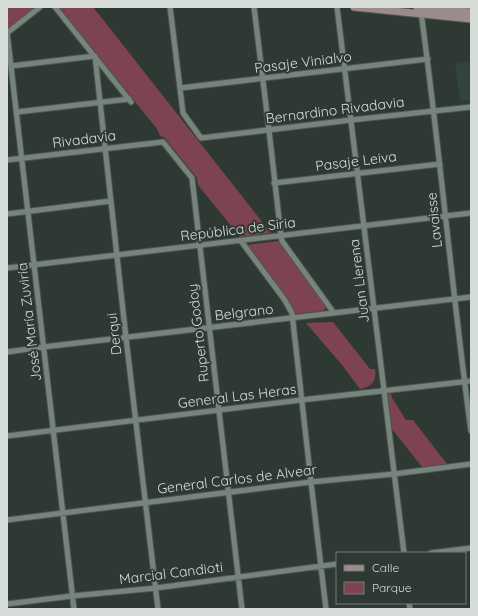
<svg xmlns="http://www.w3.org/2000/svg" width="478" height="616" viewBox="0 0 478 616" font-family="Quicksand,sans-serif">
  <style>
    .built { fill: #32443c }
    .green { fill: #7d4350 }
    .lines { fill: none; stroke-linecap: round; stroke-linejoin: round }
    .street-casing { stroke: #4c5551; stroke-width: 7 }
    .secondary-casing { stroke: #4c5551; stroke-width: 9 }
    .street { stroke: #77837d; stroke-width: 5 }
    .secondary { stroke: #9c8b8c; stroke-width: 7 }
    .labels { text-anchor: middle; stroke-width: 4; stroke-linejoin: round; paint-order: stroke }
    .street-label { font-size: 14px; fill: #d6ddd9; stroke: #2f3934 }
  </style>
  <rect width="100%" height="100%" fill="#2f3934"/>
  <path class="built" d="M469 62 470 69H471V100L460 101 455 64Z"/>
  <path class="green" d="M7 7H36L7 30Z
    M59 7H93L271 233 240 237 198 185 197 178 164 137 160 136 157 129Z
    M279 241 326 304C327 307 326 309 323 311L294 314 291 306 286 298 246 245Z
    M333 322 370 369H375C377 381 372 387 360 389L342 365 306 323Z
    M391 393 392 398 406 420H413L447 464 422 467 392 429 388 397V394Z"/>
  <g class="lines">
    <g class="street-casing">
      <path id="street" d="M55 7 131 102
        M170 7 183 113 201 138 351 120 471 107
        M254 7 269 130 281 236 282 241 334 313
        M337 7 404 553
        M421 12C440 151 452 291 471 431
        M7 32 74 609
        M7 33 40 7
        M11 66 95 56 126 338 158 609
        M180 88 428 59
        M17 112 129 99
        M7 160 163 142 192 178 242 609
        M274 183 440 164
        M7 214 111 201
        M241 241 284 299 292 313 311 482 326 609
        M7 268 471 213
        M7 352 43 347 471 297
        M7 436 301 400 471 381
        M7 520 311 482 394 474 471 464
        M431 553 471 548
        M409 603 410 609
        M7 604 72 596 156 588 337 564"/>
    </g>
    <g class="secondary-casing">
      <path id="secondary" d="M354 7 471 19
        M417 7 471 12"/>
    </g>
    <use href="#street" class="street"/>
    <use href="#secondary" class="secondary"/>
  </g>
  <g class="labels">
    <g class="street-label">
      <text transform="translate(303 62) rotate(-7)" y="5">Pasaje Vinialvo</text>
      <text transform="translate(335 110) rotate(-7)" y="5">Bernardino Rivadavia</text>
      <text transform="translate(84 139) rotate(-7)" y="5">Rivadavia</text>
      <text transform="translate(356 161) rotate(-7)" y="5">Pasaje Leiva</text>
      <text transform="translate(434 220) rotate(-96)" y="5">Lavaisse</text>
      <text transform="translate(238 229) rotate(-7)" y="5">República de Siria</text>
      <text transform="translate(359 281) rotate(-97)" y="5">Juan Llerena</text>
      <text transform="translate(244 312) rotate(-7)" y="5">Belgrano</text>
      <text transform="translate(29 322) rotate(-97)" y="5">José María Zuviría</text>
      <text transform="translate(198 333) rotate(-97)" y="5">Ruperto Godoy</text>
      <text transform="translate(114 334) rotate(-97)" y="5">Derqui</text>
      <text transform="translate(237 396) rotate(-7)" y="5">General Las Heras</text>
      <text transform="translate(237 479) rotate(-7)" y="5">General Carlos de Alvear</text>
      <text transform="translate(171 573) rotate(-7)" y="5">Marcial Candioti</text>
    </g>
  </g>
  <rect width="478" height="616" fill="none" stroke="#d6ddd9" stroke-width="16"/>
  <rect x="336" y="552" width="130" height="52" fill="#2f3934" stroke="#727b76"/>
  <rect x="344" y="565" width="20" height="6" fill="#9c8b8c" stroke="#727b76"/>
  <text x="372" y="572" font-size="12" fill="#d6ddd9">Calle</text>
  <rect x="344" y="582" width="20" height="12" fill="#7d4350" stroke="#727b76"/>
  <text x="372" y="592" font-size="12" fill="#d6ddd9">Parque</text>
</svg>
